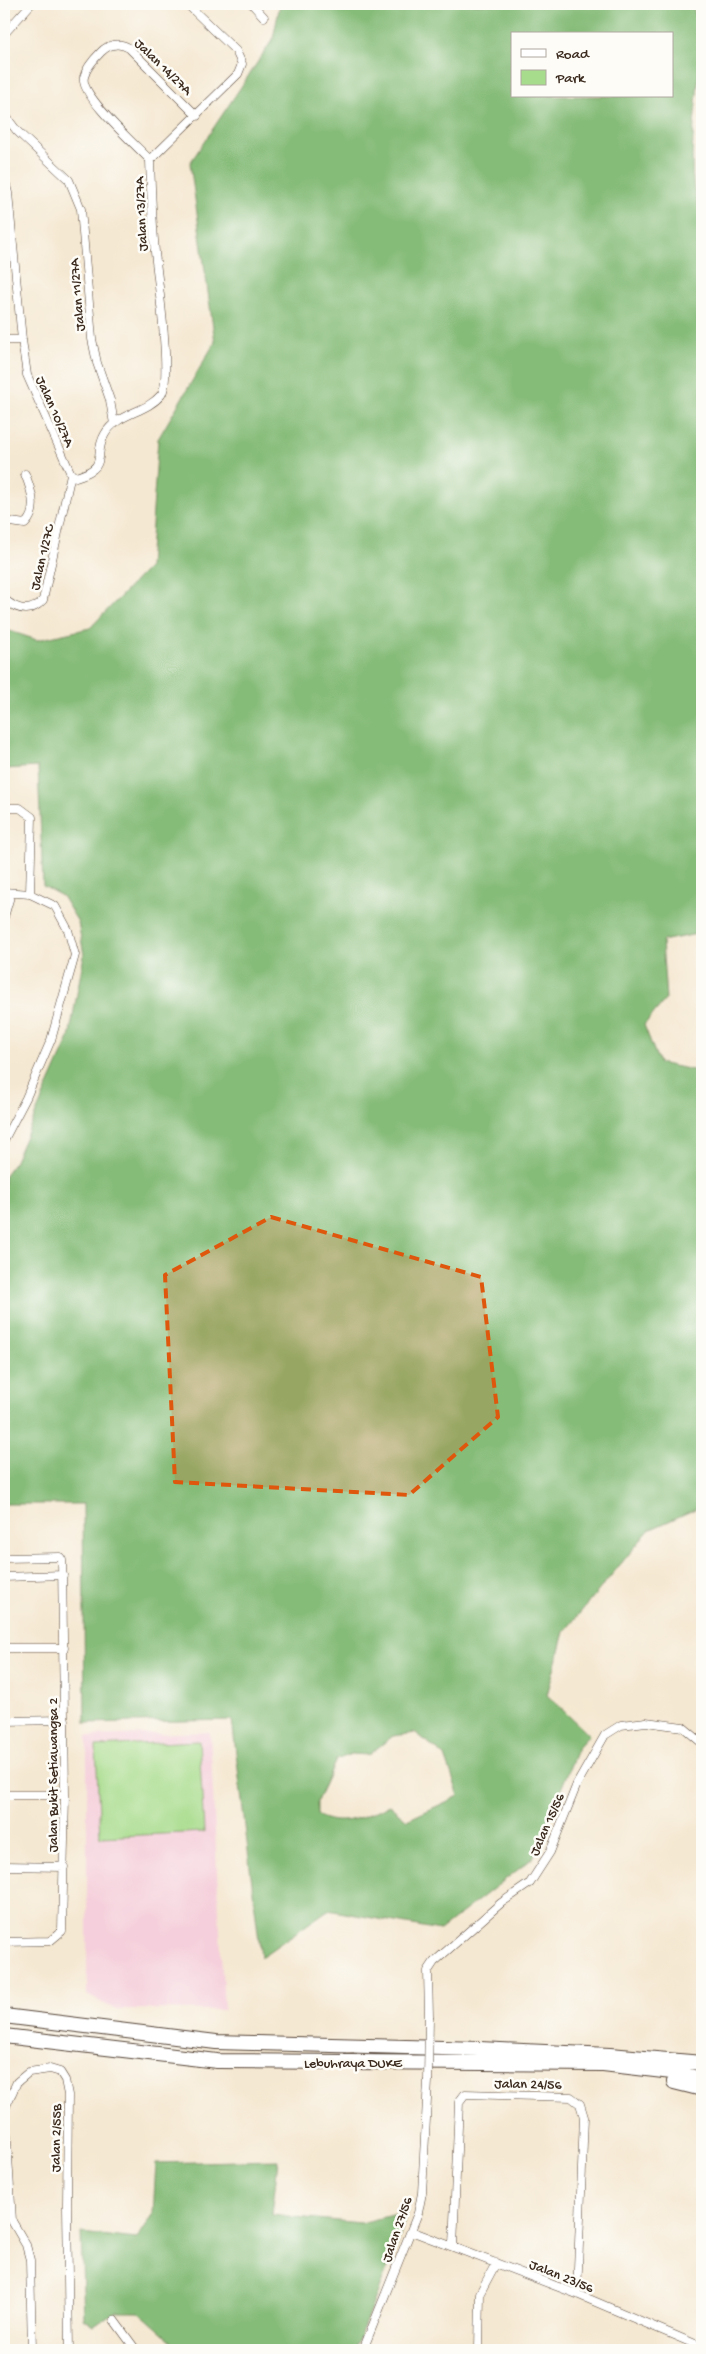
<svg xmlns="http://www.w3.org/2000/svg" width="706" height="2354" viewBox="0 0 706 2354" font-family="'Gochi Hand',sans-serif">
  <style>
    .built { fill: #f5cfdb }
    .green { fill: #a7dc8c; stroke: #718355 }
    .forest { fill: #85bc78; stroke: #60734b; fill-rule: evenodd }
    .lines { fill: none; stroke-linecap: round; stroke-linejoin: round }
    .street-casing { stroke: #574639; stroke-width: 9 }
    .highway-casing { stroke: #574639; stroke-width: 16 }
    .street { stroke: #fff; stroke-width: 8 }
    .highway { stroke: #fff; stroke-width: 14 }
    .street-bridge-casing { stroke: #574639; stroke-width: 9; stroke-linecap: butt }
    .street-bridge { stroke: #fff; stroke-width: 8 }
    .marked { fill: #df570d; fill-opacity: 0.2; stroke: #df570d; stroke-width: 4; stroke-dasharray: 10 6; stroke-linejoin: round }
    .labels { text-anchor: middle; stroke-width: 5; stroke-linejoin: round; paint-order: stroke }
    .street-label { font-size: 14px; fill: #3b2a1e; stroke: #fdfcf7 }
  </style>
  <rect width="100%" height="100%" fill="#fdfcf7"/>
  <filter id="ink" filterUnits="userSpaceOnUse"><feTurbulence type="fractalNoise" baseFrequency=".02" numOctaves="2"/><feDisplacementMap in="SourceGraphic" scale="10" xChannelSelector="R" yChannelSelector="G"/><feConvolveMatrix kernelMatrix="1 2 1 2 8 2 1 2 1" color-interpolation-filters="sRGB"/></filter>
  <filter id="wash" filterUnits="userSpaceOnUse"><feTurbulence type="fractalNoise" baseFrequency=".0096" numOctaves="4" result="noise"/><feDisplacementMap in="SourceGraphic" scale="20" xChannelSelector="R" yChannelSelector="G"/><feGaussianBlur stdDeviation="1.12" result="paint"/><feColorMatrix in="noise" values="0 0 0 0 0 0 0 0 0 0 0 0 0 0 0 0 0 1.4 0 .05"/><feComposite in="paint" operator="in"/></filter>
  <g filter="url(#wash)">
    <rect width="100%" height="100%" fill="#f5e8d2"/>
    <path class="built" d="M210 1732 224 2010 114 2009 87 1995V1736Z"/>
    <path class="green" d="M199 1741 204 1832 100 1837 96 1746Z"/>
    <path class="forest" d="M280 4H692C695 13 699 24 700 34 704 80 679 175 702 213V933L662 941 666 999 644 1025 659 1063 702 1072V1506L649 1530 564 1632 547 1695 589 1735 578 1747 533 1858 440 1930 328 1910 261 1957 232 1720 85 1723 83 1504H4V1176L15 1161 69 1038 84 955 78 922 62 896 43 886 38 767 4 769V629L37 640 90 628 149 567 158 439 215 342 190 163 273 39ZM512 34H672V96H512ZM416 1733 445 1756 459 1796 407 1820 389 1805C366 1816 341 1829 317 1815V1801L336 1760 351 1754 368 1755 393 1736Z
      M278 2160 272 2215 361 2223 407 2211 398 2243 354 2350H182L139 2312H116L94 2326 84 2319 81 2233 137 2239 153 2215 156 2163Z"/>
  </g>
  <g filter="url(#ink)">
    <g class="lines">
      <g class="street-casing">
        <path id="street" d="M252 4 264 17
          M4 34 31 4
          M4 114 17 131 69 180 81 209 92 339 97 363 110 400 114 424
          M150 160C137 146 79 95 84 77 86 68 95 58 101 52 109 44 119 42 129 48L197 116
          M4 177 8 193 22 340 27 375 71 474
          M4 340H22
          M71 474 76 477C111 466 92 456 105 434 117 413 146 413 161 395 173 381 157 275 155 252 152 221 151 191 150 160L238 74 242 64 236 51 187 4
          M4 521 25 524C39 511 31 489 25 474
          M4 599C17 610 30 614 43 600L71 474
          M4 808H20L32 817 30 894
          M4 892 30 894 55 906 68 930 75 955 51 1040 26 1098 4 1140
          M4 917 11 893
          M4 1558 60 1557 62 1560 65 1795 62 1931 50 1941 4 1942
          M4 1577 63 1575
          M4 1648H64
          M4 1721 65 1720
          M4 1795H65
          M4 1866 64 1867
          M429 2017 428 1971 434 1962 501 1903 530 1883 550 1852 577 1784 605 1735 621 1725 646 1722 683 1727 702 1743
          M411 2231 577 2294 702 2347
          M453 2246 459 2102 465 2094 571 2097 580 2104 584 2117 577 2294
          M114 2320 136 2350
          M32 2350 30 2260 26 2245 12 2221 5 2108 17 2082 29 2072 50 2069 60 2072 65 2080 68 2095 67 2206 69 2350
          M363 2350 418 2213 422 2193 428 2081
          M479 2350 480 2293 496 2263"/>
      </g>
      <g class="highway-casing">
        <path id="highway" d="M4 2016 216 2042 480 2049 610 2055 702 2063
          M4 2036 217 2061 603 2064 672 2072 702 2079
          M674 2082 702 2089"/>
      </g>
      <use href="#street" class="street"/>
      <use href="#highway" class="highway"/>
      <g class="street-bridge-casing">
        <path id="street-bridge" d="M428 2081 429 2017"/>
      </g>
      <use href="#street-bridge" class="street-bridge"/>
    </g>
  </g>
  <path class="marked" d="M271 1217 481 1277 498 1417 409 1495 175 1482 165 1275Z"/>
  <g class="labels">
    <g class="street-label">
      <text transform="translate(164 66) rotate(44)" y="5">Jalan 14/27A</text>
      <text transform="translate(140 214) rotate(-93)" y="5">Jalan 13/27A</text>
      <text transform="translate(76 295) rotate(-95)" y="5">Jalan 11/27A</text>
      <text transform="translate(56 411) rotate(66)" y="5">Jalan 10/27A</text>
      <text transform="translate(41 557) rotate(-77)" y="5">Jalan 1/27C</text>
      <text transform="translate(52 1775) rotate(-90)" y="5">Jalan Bukit Setiawangsa 2</text>
      <text transform="translate(546 1824) rotate(-66)" y="5">Jalan 15/56</text>
      <text x="353" y="2067">Lebuhraya DUKE</text>
      <text transform="translate(528 2083) rotate(1)" y="5">Jalan 24/56</text>
      <text transform="translate(55 2138) rotate(-89)" y="5">Jalan 2/55B</text>
      <text transform="translate(396 2229) rotate(-71)" y="5">Jalan 27/56</text>
      <text transform="translate(562 2275) rotate(22)" y="5">Jalan 23/56</text>
    </g>
  </g>
  <rect width="706" height="2354" fill="none" stroke="#fdfcf7" stroke-width="20"/>
  <rect x="511" y="32" width="162" height="65" fill="#fdfcf7" stroke="#afa8a0"/>
  <rect x="521" y="49" width="25" height="8" fill="#ffffff" stroke="#afa8a0"/>
  <text x="556" y="58" font-size="15" fill="#3b2a1e">Road</text>
  <rect x="521" y="70" width="25" height="15" fill="#a7dc8c" stroke="#afa8a0"/>
  <text x="556" y="82" font-size="15" fill="#3b2a1e">Park</text>
</svg>
